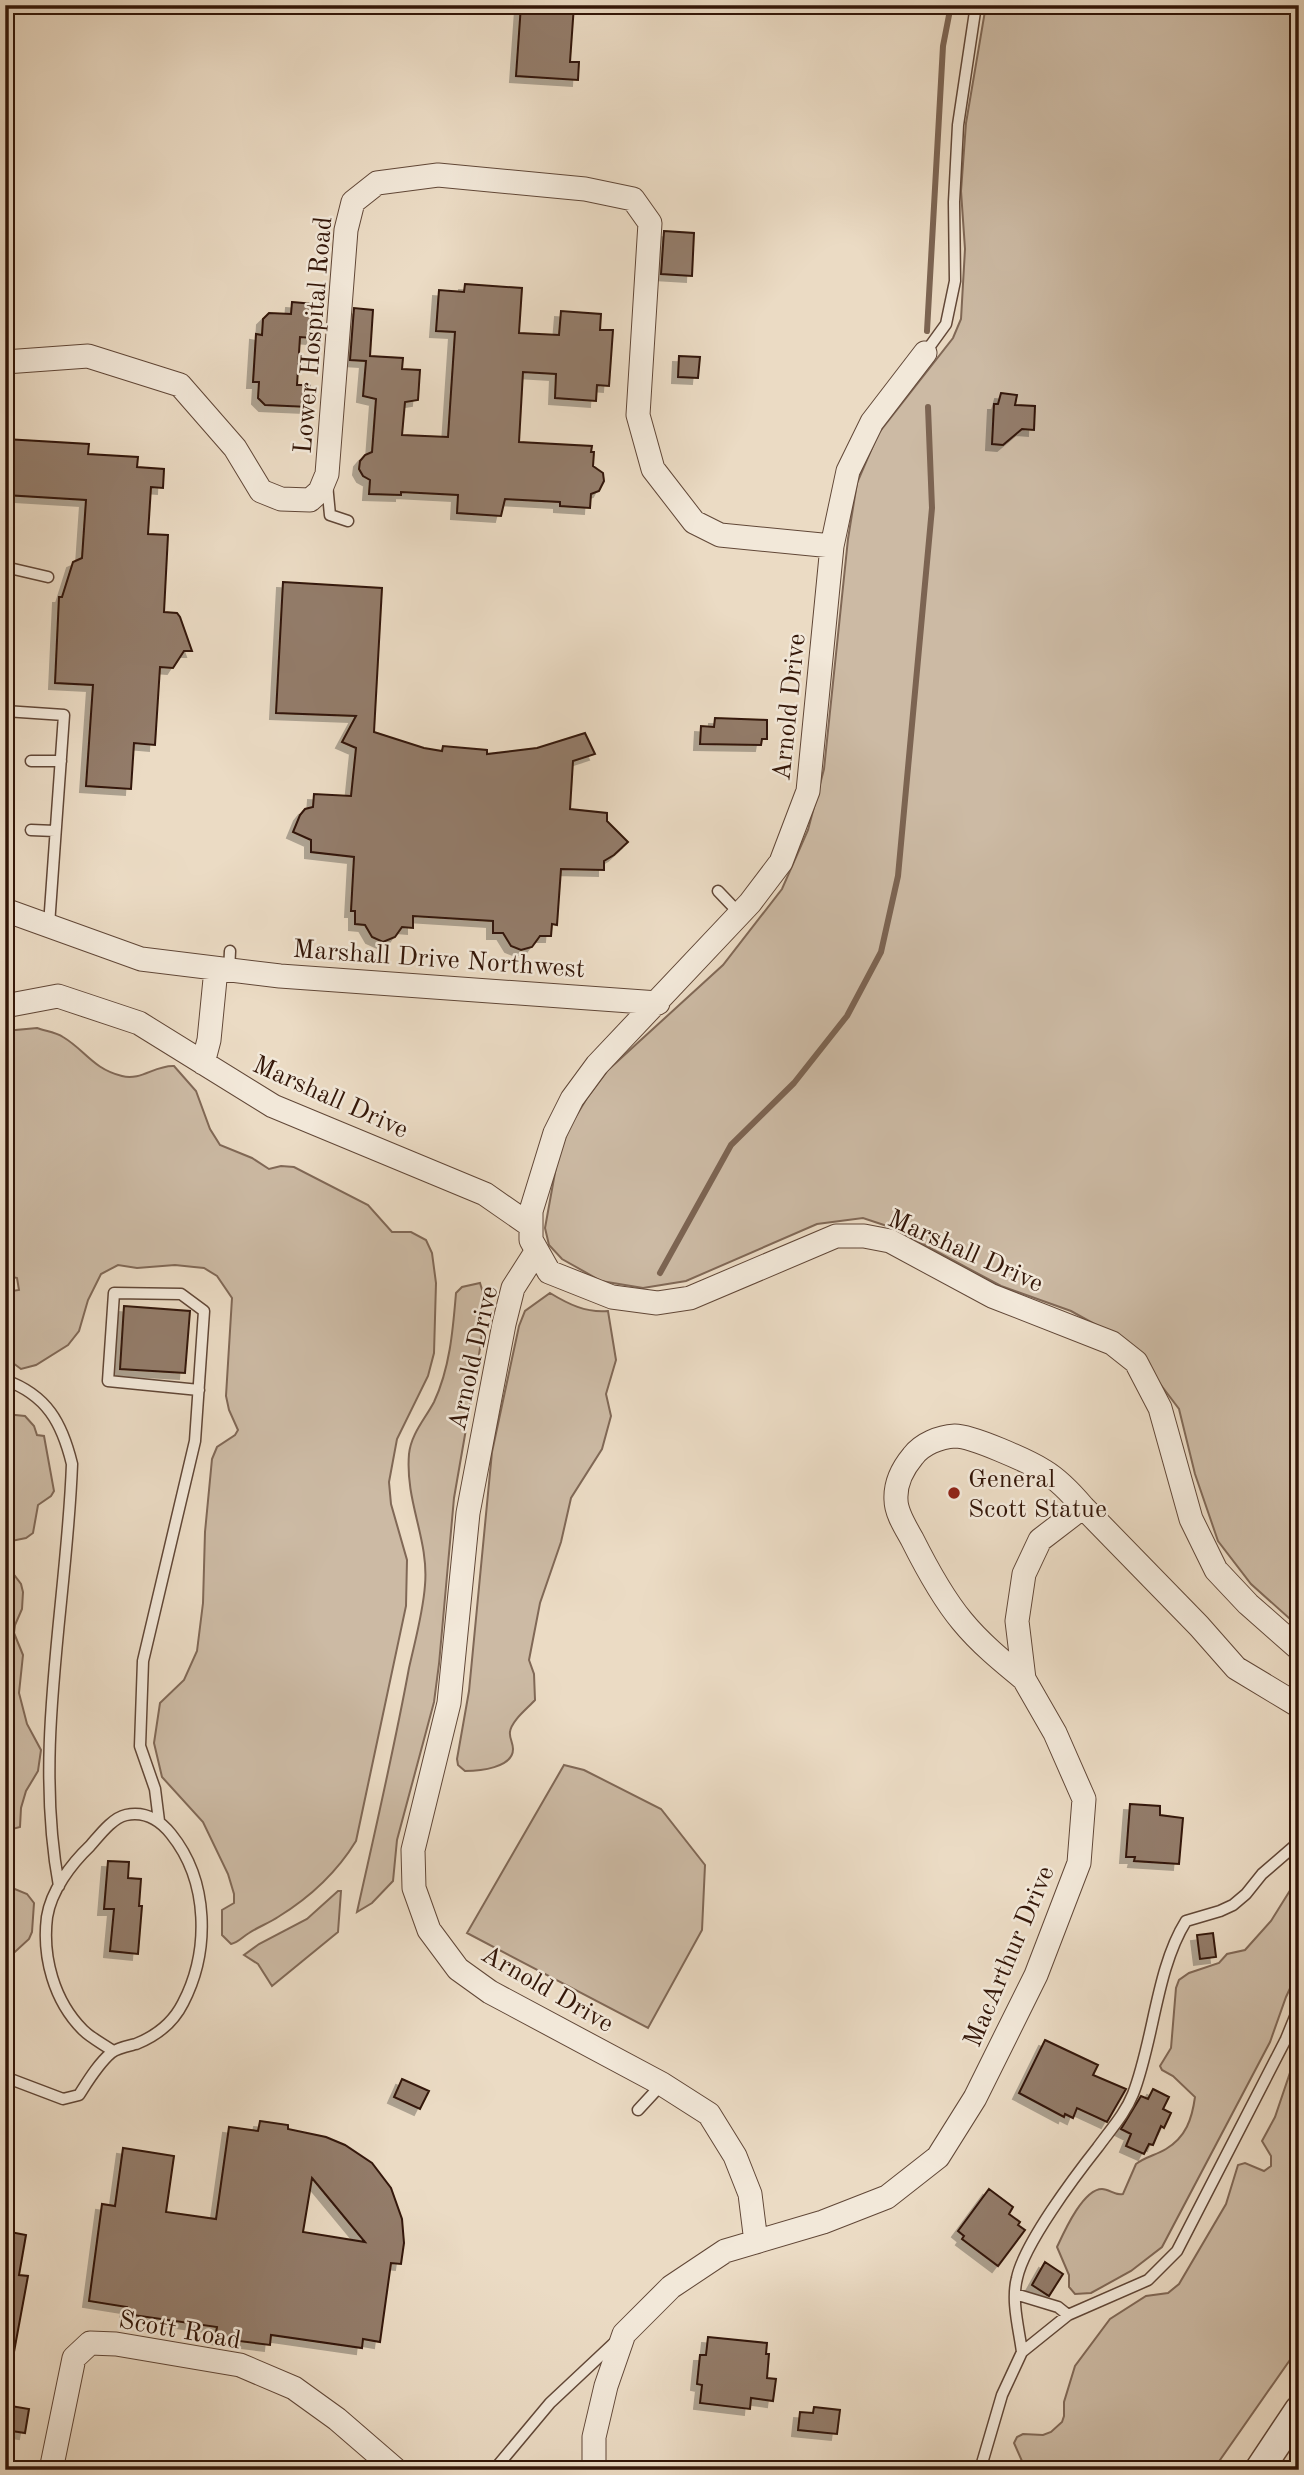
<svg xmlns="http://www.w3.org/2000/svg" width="1304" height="2475" viewBox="0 0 1304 2475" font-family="'Old Standard TT',serif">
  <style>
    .green { fill: #ccbaa4; stroke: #806856; stroke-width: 2 }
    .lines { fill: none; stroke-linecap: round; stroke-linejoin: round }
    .stream { stroke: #7c6452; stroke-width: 6 }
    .building { fill: #937c6a; stroke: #331608; stroke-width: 2; fill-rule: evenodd; filter: url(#shadow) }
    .service-casing { stroke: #614737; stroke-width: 13 }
    .minor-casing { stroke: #614737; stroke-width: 25 }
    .tertiary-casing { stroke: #614737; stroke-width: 31 }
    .service { stroke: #f2e8d9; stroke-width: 10 }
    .minor { stroke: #f2e8d9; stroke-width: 23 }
    .tertiary { stroke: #f2e8d9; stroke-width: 28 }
    .poi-dot { fill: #8f2418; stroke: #f2e8d9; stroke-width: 2.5 }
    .labels { text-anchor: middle; stroke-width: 5; stroke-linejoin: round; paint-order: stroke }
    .street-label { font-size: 26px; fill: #331608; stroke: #f2e8d9 }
    .poi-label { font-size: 26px; fill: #331608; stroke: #f2e8d9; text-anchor: start }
  </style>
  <defs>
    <filter id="shadow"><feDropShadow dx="-6" dy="6" stdDeviation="0" flood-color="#0004"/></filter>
  </defs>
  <rect width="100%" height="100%" fill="#ebdbc4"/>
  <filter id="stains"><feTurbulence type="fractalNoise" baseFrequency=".00286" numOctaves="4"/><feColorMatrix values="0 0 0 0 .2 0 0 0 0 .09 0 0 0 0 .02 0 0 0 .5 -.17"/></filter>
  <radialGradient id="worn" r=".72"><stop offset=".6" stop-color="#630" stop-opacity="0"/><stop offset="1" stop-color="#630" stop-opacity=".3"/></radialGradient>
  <path class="green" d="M986 5H1299V1627L1251 1584 1218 1541 1195 1474 1179 1409 1129 1343 1071 1311 1001 1286 893 1228 863 1218 817 1224 686 1281 643 1288 601 1281 562 1259 549 1245 545 1228 558 1156 570 1126 587 1098 608 1070 723 965 782 889 808 830 824 769 848 539 857 483 878 434 953 338 961 319 965 249 961 191 966 123Z
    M37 1028C45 1031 56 1032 63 1037 85 1050 93 1069 122 1076 141 1081 155 1065 174 1066L196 1091 210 1129 220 1145 252 1158 269 1169 281 1166 294 1167 368 1205 392 1232H411L426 1240 432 1253 436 1283 434 1353 428 1376 397 1439 389 1482 391 1504 407 1560 406 1606 356 1841C337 1872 309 1898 278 1917 269 1923 258 1927 249 1933 242 1937 239 1942 231 1944L222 1935V1910L234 1903V1894L228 1874 203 1822 162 1777 154 1743 160 1703 184 1680 197 1651 203 1603 205 1532 212 1459 217 1447 235 1435 238 1430 229 1410 226 1396 232 1298 217 1276 204 1268 194 1267 175 1265 137 1268 118 1265 101 1274 88 1300 79 1331 68 1345 36 1365 21 1369 5 1357V1292L19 1290 17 1278 5 1275V1031Z
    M480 1283 484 1296 481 1343 454 1498 439 1664 434 1702 397 1840 393 1881 372 1903 357 1912C375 1831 394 1750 409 1668 415 1641 423 1613 425 1585 429 1539 405 1502 409 1454 411 1434 425 1419 434 1402 450 1368 453 1329 456 1293L462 1287Z
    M550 1293C568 1304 586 1313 608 1311L616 1360 606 1394 611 1416 602 1449 571 1498 561 1542 540 1603 529 1660 534 1674 535 1700C528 1708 511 1721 510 1732 509 1737 513 1743 513 1749 513 1768 479 1771 465 1771L458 1765 457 1759 469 1691 492 1452 519 1326 525 1311Z
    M5 1414 25 1416 34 1426 37 1435 44 1436 54 1491 51 1496 38 1505 33 1533 26 1538 11 1541 7 1552 9 1568 21 1584 23 1592 22 1609 15 1625 14 1633 23 1655 19 1693 27 1724 41 1750 38 1771 26 1791 21 1808 20 1827 5 1831Z
    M564 1765 584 1770 661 1809 705 1865 702 1930 648 2028 467 1933Z
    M1299 1876V1969L1286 1997 1270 2042 1162 2247 1131 2271 1091 2293 1075 2294 1069 2287V2275L1057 2247C1064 2232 1083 2189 1102 2189 1110 2189 1114 2196 1123 2194L1136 2164C1145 2157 1156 2155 1166 2149 1186 2137 1192 2119 1195 2097L1173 2076 1162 2070 1160 2066 1171 2048 1176 1988 1179 1980 1189 1973 1219 1963 1227 1954 1245 1950 1271 1921Z
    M5 1885 27 1894 34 1903 32 1932 29 1939 5 1961Z
    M338 1891H341L338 1932 272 1986 258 1964 244 1955 259 1944 307 1919Z
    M1299 2046V2347L1213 2470H1016L1020 2467 1022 2461 1014 2443 1017 2437 1023 2434 1043 2435 1051 2432 1062 2422 1064 2416V2402L1075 2366 1110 2319 1146 2296 1168 2293 1179 2284 1226 2204 1238 2165 1245 2163 1264 2171 1271 2166V2156L1262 2141 1275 2117Z"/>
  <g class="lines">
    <path class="stream" d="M927 331 943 46 951 5
      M660 1273 731 1145 794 1083 847 1016 881 952 898 876 932 508 928 407"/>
  </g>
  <path class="building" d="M521 5H574L570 62H579L578 80 516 76Z
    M664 231 694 233 692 276 661 274Z
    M465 284 522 288 519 333 559 335 561 311 601 314 600 330H613L609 386 597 385 596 401 555 398 556 374 523 372 519 442 592 446 591 452H594L593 466 603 473 604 481 599 491 591 494 590 508 560 506V502L505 499 501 516 457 513 458 495 401 492V495L369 494 370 480 363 476 359 469 360 461 365 455 372 452 376 399 363 396 366 361 350 360 354 308 373 310 370 356 403 358 402 369 420 370 418 400 405 402 402 435 448 437 455 332 436 331 439 290 464 292Z
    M292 302 314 304 312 338 300 337 297 385H310L309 407 265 405 258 398 259 382H253L256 334 262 335 263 319 269 313 291 314Z
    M679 356 700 357 698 378 678 377Z
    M1001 393 1017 395 1015 405 1035 406 1034 430 1022 429 1003 445 992 444 994 404H998Z
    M5 439 89 444 88 454 138 457 137 467 164 469 163 488 151 487 148 534 168 535 164 612 177 613 180 617 192 651H184L173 668 160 667 155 745 134 743 131 789 86 786 93 685 55 683 59 597H62L73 562 82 558 86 500 5 495Z
    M283 582 382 588 374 732 424 748 442 751 443 746 487 750V754L537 748 585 733 595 754 573 761 570 809 607 813V821L628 842 614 855 604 861V870L561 869 557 925 552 924 551 936H540L532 947 521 950 511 946 503 933H493V921L413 916V928L402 927 395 937 383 942 372 937 365 925 355 924V911H351L354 857 311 852V840L293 832 300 815 305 809 313 807 314 794 351 796 356 748 342 742 356 716 276 713Z
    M715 718 767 720V739H762L761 745 700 744 701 726 714 727Z
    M124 1306 190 1311 185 1373 120 1369Z
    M1130 1804 1160 1806V1815L1183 1818 1179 1864 1134 1861 1135 1857H1126Z
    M108 1861 129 1862 128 1878 141 1879 139 1906H142L138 1954 110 1951 114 1909H104Z
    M1213 1933 1216 1957 1200 1959 1197 1935Z
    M1045 2040 1098 2065 1093 2075 1126 2089 1107 2122 1077 2108 1073 2118 1065 2114 1064 2117 1019 2093Z
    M402 2079 429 2091 420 2109 394 2097Z
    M1153 2089 1169 2097 1163 2109 1171 2113 1164 2128 1161 2126 1153 2145 1149 2144 1144 2154 1126 2146 1131 2134 1121 2129 1141 2096 1148 2099Z
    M260 2121 288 2125V2129L326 2137 345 2145 372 2163 391 2188 402 2219 404 2243 401 2264 391 2263 380 2342 363 2339 362 2348 271 2335 270 2345 215 2338 217 2327 126 2314 127 2307 89 2301 102 2204 115 2206 123 2148 174 2156 166 2212 216 2219 229 2127 258 2131ZM312 2178 336 2207 365 2242 303 2232Z
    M989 2189 1013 2207 1009 2214 1020 2222 1018 2225 1025 2230 998 2266 962 2239 964 2236 958 2231Z
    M5 2231 26 2235 19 2275 28 2276 14 2352 5 2351Z
    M1045 2262 1063 2274 1049 2296 1032 2285Z
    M708 2337 767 2343 766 2354H769L767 2378 776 2379 773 2401 751 2398 750 2409 700 2403 702 2385 697 2384 700 2355H706Z
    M5 2405 29 2409 25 2433 5 2430Z
    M814 2407 840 2410 837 2434 798 2430 800 2412 813 2413Z"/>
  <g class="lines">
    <g class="service-casing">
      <path id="service" d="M925 353 946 324 955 281 954 202 958 125 976 5
        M327 484 330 515 348 521
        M5 567 48 577
        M5 711 64 715 49 925
        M31 761H61
        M31 830 55 831
        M718 891 740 914
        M229 971 230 951
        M5 1380C47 1395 62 1423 72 1464 67 1605 33 1747 59 1886
        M159 1821 155 1789 140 1746 143 1661 195 1441 204 1311 181 1294 114 1293 108 1381 199 1390
        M5 2077 63 2099 79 2095C88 2081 98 2064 111 2053 117 2048 128 2046 136 2044 156 2036 173 2023 183 2003 210 1951 209 1881 171 1834 159 1819 145 1811 126 1815 112 1818 99 1836 90 1846 71 1864 51 1891 47 1917 42 1957 54 2001 83 2030 91 2038 103 2044 113 2051
        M638 2110 662 2084
        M1015 2294 1058 2307 1068 2315
        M1022 2352C1019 2329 1011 2301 1017 2278 1024 2244 1075 2176 1098 2147 1111 2129 1125 2114 1133 2094 1154 2040 1156 1969 1186 1921L1220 1911 1233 1905 1246 1894 1262 1874 1299 1842
        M494 2470 550 2403 614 2343
        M980 2470 1002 2395 1022 2352 1068 2315 1148 2280 1177 2251 1286 2039 1299 2007"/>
    </g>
    <g class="minor-casing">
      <path id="minor" d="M925 353 872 422 848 471 832 546 808 791 781 862 750 903 597 1065 572 1099 555 1133 531 1211V1240L549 1272 612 1297 657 1303 690 1298 836 1236H864L890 1241 992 1296 1112 1343 1136 1362 1160 1408 1191 1519 1216 1570 1248 1604 1299 1649
        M5 362 88 356 180 385 235 448 261 491 281 499 310 500 320 491 327 474 346 230 353 202 377 183 438 175 585 189 633 199 650 223 638 415 653 469 694 522 720 535 832 546
        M5 910 141 959 280 976 658 1003
        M5 1006 58 996 139 1023 273 1106 485 1194 531 1226
        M203 1063 209 1040 216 969
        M536 1252 513 1288 504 1324 468 1513 449 1703 413 1850 414 1888 429 1930 458 1969 490 1992 662 2084 709 2114 735 2156 750 2194 756 2242
        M1024 1679C1002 1661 980 1643 962 1621 942 1597 926 1567 912 1539 906 1528 896 1513 896 1500 895 1484 903 1468 913 1456 922 1444 939 1437 955 1436 972 1436 1028 1461 1044 1471 1059 1480 1072 1494 1083 1507
        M51 2470 74 2358 90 2343 116 2344 240 2365 294 2388 337 2419 396 2470
        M594 2470V2437L606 2386 624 2334 671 2287 725 2251 823 2222 887 2197 938 2157 975 2098 1036 1975 1079 1863 1084 1799 1055 1733 1024 1679 1017 1621 1024 1574 1040 1540 1083 1507 1199 1626 1236 1668 1299 1706"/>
    </g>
    <g class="tertiary-casing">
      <path id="tertiary" d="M1259 2470 1299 2410"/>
    </g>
    <use href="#service" class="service"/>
    <use href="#minor" class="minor"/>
    <use href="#tertiary" class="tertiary"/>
  </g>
  <circle class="poi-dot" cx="954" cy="1493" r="7"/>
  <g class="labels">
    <g class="street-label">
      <text transform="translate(312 335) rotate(-85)" y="9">Lower Hospital Road</text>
      <text transform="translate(788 707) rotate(-84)" y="9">Arnold Drive</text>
      <text transform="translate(439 958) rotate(4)" y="9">Marshall Drive Northwest</text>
      <text transform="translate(331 1096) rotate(24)" y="9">Marshall Drive</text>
      <text transform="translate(966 1250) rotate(24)" y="9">Marshall Drive</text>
      <text transform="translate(472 1358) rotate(-77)" y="9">Arnold Drive</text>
      <text transform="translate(1008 1956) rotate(-67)" y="9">MacArthur Drive</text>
      <text transform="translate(548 1988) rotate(30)" y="9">Arnold Drive</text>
      <text transform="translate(180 2329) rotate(10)" y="9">Scott Road</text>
    </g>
    <g class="poi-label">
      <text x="968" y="1487">General<tspan x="968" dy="30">Scott Statue</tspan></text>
    </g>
  </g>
  <rect width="1304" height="2475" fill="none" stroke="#ebdbc4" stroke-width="28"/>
  <rect x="7" y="7" width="1290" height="2461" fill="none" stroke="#331608" stroke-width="3.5"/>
  <rect x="14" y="14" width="1276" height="2447" fill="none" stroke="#331608" stroke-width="2"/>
  <rect width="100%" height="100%" filter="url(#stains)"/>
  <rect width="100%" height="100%" fill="url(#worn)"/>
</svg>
